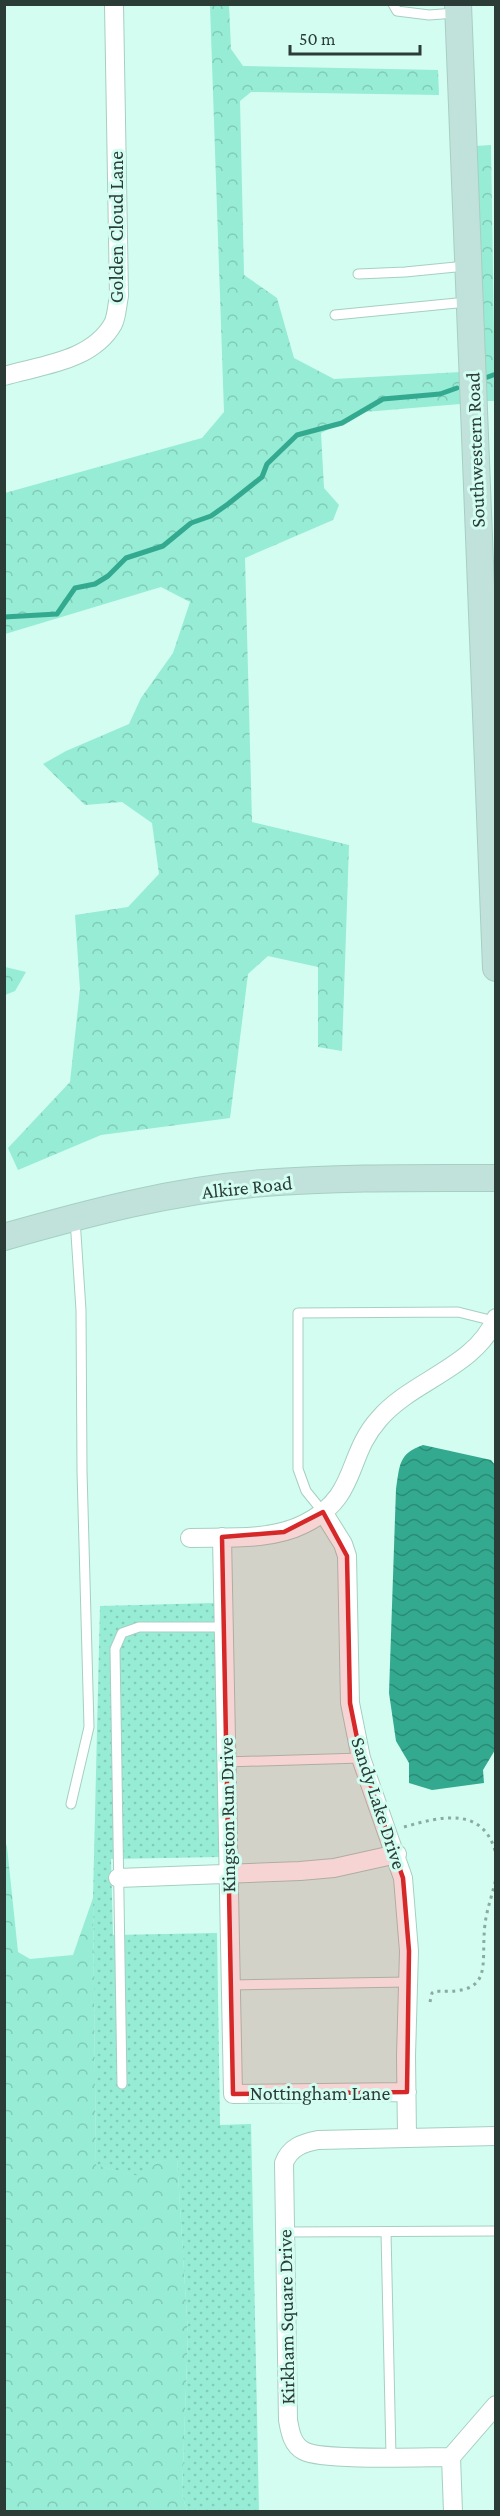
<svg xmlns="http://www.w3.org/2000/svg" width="500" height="2516" viewBox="0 0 500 2516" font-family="'Crimson Pro',serif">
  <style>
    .grass { fill: url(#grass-dots) }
    .forest { fill: url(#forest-crowns) }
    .water { fill: url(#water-waves) }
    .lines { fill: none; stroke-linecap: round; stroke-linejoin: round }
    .stream { stroke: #33aa8f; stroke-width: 5 }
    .lane-casing { stroke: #a6cfc2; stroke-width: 11 }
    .street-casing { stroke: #a6cfc2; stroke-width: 20 }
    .secondary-casing { stroke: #a6cfc2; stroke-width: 28 }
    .path { stroke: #8baba1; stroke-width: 3; stroke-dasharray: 3 4.5; stroke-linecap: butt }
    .lane { stroke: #fff; stroke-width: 9 }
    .street { stroke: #fff; stroke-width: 18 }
    .secondary { stroke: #c1e2da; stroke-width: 26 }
    .marked { fill: #d62828; fill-opacity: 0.2; stroke: #d62828; stroke-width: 4.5; stroke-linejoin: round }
    .labels { text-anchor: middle; stroke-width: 6; stroke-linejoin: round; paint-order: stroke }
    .street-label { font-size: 20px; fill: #2b3c37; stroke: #d2fdf0 }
  </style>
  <defs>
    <pattern id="grass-dots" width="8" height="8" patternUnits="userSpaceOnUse" patternTransform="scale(1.5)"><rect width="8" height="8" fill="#96ecd4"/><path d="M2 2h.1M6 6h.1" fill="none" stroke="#81cbb7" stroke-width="1.8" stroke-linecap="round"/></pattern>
    <pattern id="forest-crowns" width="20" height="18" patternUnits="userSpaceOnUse" patternTransform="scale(1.5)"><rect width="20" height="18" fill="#96ecd4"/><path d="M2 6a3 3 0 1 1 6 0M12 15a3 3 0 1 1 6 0" fill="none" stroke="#81cbb7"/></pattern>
    <pattern id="water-waves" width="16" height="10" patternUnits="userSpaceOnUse" patternTransform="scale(1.5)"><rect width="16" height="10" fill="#33aa8f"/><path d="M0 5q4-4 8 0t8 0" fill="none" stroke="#2b8c76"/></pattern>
  </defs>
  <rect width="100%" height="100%" fill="#d2fdf0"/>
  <path class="grass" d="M215 1603 220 1857 111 1859 113 1935 217 1933 220 2125 251 2124 259 2511H187L182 2494 188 2334 177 2159 157 2162 143 2178 96 2165 93 1898 100 1606Z"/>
  <path class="forest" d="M210 5H229L231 49 243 66 438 70 439 95 251 92 240 101 244 275 277 298 294 358 334 379 461 372 460 404 364 412 321 433 324 488 339 505 333 520 245 558 252 822 349 845 342 1051 318 1047V967L268 956 248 974 230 1118 101 1135 18 1170 8 1148 70 1082 80 989 75 915 128 907 159 874 152 823 122 802 85 805 43 764 66 751 129 724 141 698 173 653 190 602 161 587 5 634V493L202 438 224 412Z
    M491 145 495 401H485L476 146Z
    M5 967 26 972 15 991 5 995Z
    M5 1840 7 1847 18 1952 30 1959 73 1955 93 1898 96 2165 142 2177 157 2162 177 2158 188 2334 182 2494 187 2511H5Z"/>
  <path class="water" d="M423 1445 491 1460 496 1466 495 1750 483 1770 484 1783 432 1790 409 1783V1763L396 1741 389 1693 396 1489C400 1465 398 1454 423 1445Z"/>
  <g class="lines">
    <path class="stream" d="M485 378 496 374
      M4 617 57 614 75 588 95 584 108 576 126 558 163 546 191 523 211 516 228 504 262 477 267 464 297 435 342 423 383 399 440 394 457 388"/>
    <g class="lane-casing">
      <path id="lane" d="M393 4 397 11 429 15 456 13
        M358 274 405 272 466 266
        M335 315 467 302
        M323 1512 306 1491 298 1469V1313L458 1312 494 1321
        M226 1762 361 1758
        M71 1804 89 1727 82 1471 81 1310 75 1219
        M231 1985 408 1982
        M122 2084 115 1649 122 1633 139 1627H223
        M285 2232 496 2231
        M386 2232 391 2456"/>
    </g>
    <g class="street-casing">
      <path id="street" d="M4 376C42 365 92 361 113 324 117 316 117 305 119 296L114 4
        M323 1512 343 1544 347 1556 350 1703 361 1758 403 1878 409 1951 406 2056 407 2137
        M222 1537 233 2094 407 2092
        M190 1538C227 1537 270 1541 304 1524 359 1497 345 1457 379 1419 412 1380 475 1368 496 1318
        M118 1878 300 1871 334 1868 397 1854
        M451 2457C425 2457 322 2461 304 2451 292 2445 290 2431 288 2420L284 2163C290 2147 303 2143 318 2140L496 2136
        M453 2512 451 2457 496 2405"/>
    </g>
    <g class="secondary-casing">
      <path id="secondary" d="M458 4 496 968
        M4 1237C88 1213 175 1190 263 1183 340 1177 418 1178 496 1178"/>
    </g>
    <path class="path" d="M404 1827C442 1816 484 1806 496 1854
      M430 2002 432 1993 435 1991C496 1995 480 1966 485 1924 487 1908 493 1893 496 1878"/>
    <use href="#lane" class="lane"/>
    <use href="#street" class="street"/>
    <use href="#secondary" class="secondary"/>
  </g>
  <path class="marked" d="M323 1512 347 1556 350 1703 361 1758 403 1878 409 1951 407 2092 233 2094 222 1537 284 1532Z"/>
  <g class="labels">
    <g class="street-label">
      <text transform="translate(116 227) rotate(-90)" y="7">Golden Cloud Lane</text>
      <text transform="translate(475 450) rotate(-92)" y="7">Southwestern Road</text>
      <text transform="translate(247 1187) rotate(-6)" y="7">Alkire Road</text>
      <text transform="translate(379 1803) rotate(72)" y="7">Sandy Lake Drive</text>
      <text transform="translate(227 1815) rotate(-91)" y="7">Kingston Run Drive</text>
      <text x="320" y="2100">Nottingham Lane</text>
      <text transform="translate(286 2317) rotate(-91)" y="7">Kirkham Square Drive</text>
    </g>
  </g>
  <rect width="500" height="2516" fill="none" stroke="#2b3c37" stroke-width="12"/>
  <path d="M290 45v9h130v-9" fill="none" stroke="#2b3c37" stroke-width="3"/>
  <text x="299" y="45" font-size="18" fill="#2b3c37" stroke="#d2fdf0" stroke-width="4.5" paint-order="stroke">50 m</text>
</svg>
